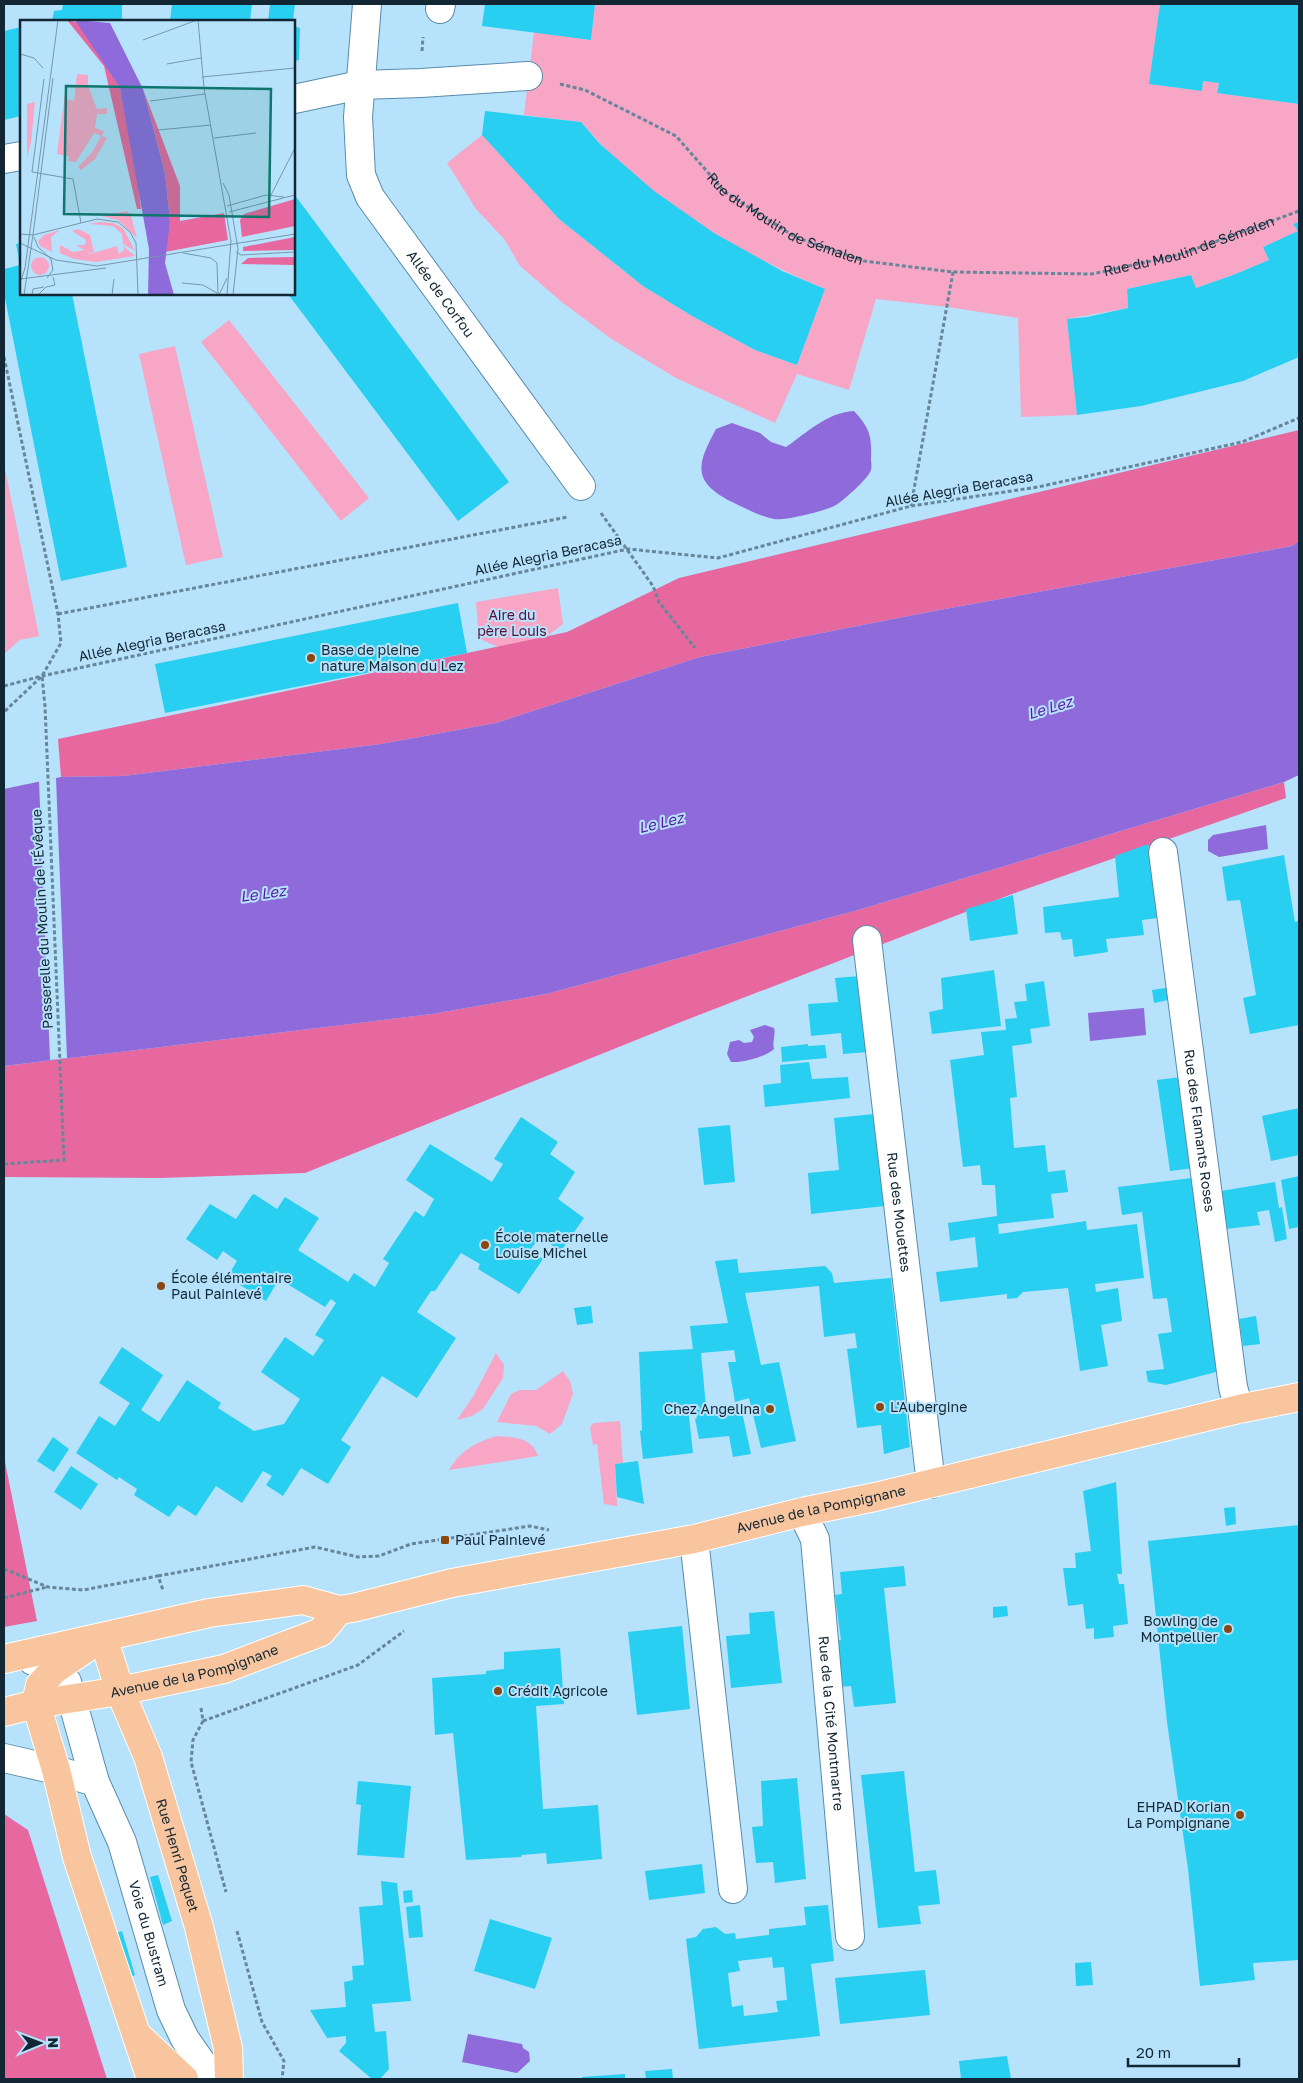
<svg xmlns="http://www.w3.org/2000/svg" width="1303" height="2083" viewBox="0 0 1303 2083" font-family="'Golos Text',sans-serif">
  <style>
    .green { fill: #f8a6c5 }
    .forest { fill: #e7689e }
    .water { fill: #8e6adb }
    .pier { fill: #b7e2fc }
    .building { fill: #28cff0; fill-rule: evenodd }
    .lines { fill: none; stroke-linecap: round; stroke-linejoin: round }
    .minor-casing { stroke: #598cab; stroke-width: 30 }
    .major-casing { stroke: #fff; stroke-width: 30 }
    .path { stroke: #66879a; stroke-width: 3; stroke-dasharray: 4 2.5; stroke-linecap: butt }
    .minor { stroke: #fff; stroke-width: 28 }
    .major { stroke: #f9c59e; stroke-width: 28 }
    .poi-dot { fill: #88480f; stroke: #b7e2fc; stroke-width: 2 }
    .labels { text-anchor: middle; stroke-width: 4; stroke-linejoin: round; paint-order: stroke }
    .street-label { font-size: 14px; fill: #122733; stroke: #b7e2fc }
    .park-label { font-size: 14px; fill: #5c0b34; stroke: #b7e2fc }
    .poi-label { font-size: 14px; fill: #122733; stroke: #b7e2fc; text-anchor: start }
    .water-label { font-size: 15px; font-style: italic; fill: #5519a2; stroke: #b7e2fc }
    .inset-road { fill: none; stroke: #7597ac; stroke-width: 1 }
    .view { fill: #0f766e; fill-opacity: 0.15; stroke: #0f766e; stroke-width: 2.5 }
    .inset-edge { fill: none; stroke: #122733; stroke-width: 2.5 }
  </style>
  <rect width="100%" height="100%" fill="#b7e2fc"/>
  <path class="green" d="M595 4H1160L1149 84 1202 91 1203 81 1219 83 1217 93 1299 104V222L1293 224 1298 231 1263 247 1269 260 1233 275 1196 288 1191 275 1127 289 1128 308 1067 319 1077 415 1021 417 1018 318 948 307 876 299 849 390 797 374 775 423 676 378 613 340 563 303 520 266 505 240 476 209 447 163 482 135 559 219 643 286 692 316 755 350 797 365 825 289C736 252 643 196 581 122L524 115 534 32 591 40Z
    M229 320 369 498 341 521 201 342Z
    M175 346 223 557 186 565 139 354Z
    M4 464 39 636 20 640 4 654Z
    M558 588 563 624C532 648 516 659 479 638L476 602Z
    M496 1353 504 1365 503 1378 483 1409 472 1416 457 1420 474 1395Z
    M563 1371 570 1381 573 1394 562 1424 550 1434 536 1426 497 1422 511 1394 520 1390H536Z
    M620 1421 623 1463 615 1464 617 1506 604 1504 597 1444 593 1445 590 1427 594 1423Z
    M496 1436C514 1437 532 1438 538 1456L449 1470C461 1450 475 1443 496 1436Z"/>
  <path class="forest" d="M1299 430V541L1292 546 934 611 700 657 496 723 381 744 123 776 61 777 58 739 567 632 679 578Z
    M1284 782 1286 798 1012 894 686 1020 305 1173 161 1178 4 1177V1066L432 1014 546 994 858 910Z
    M4 1457 37 1621 4 1627Z
    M4 1814 28 1830 107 2079H4Z"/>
  <path class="water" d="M854 411C870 428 872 437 871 459 871 462 872 467 871 470 868 479 844 500 836 505 825 511 785 521 774 519 759 516 745 508 732 502 690 481 698 463 716 429L732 423 760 433 771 442 786 447C808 432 826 413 854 411Z
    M1299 541V775L1284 782 858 910 546 994 432 1014 4 1066V789L61 777 123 776 381 744 496 723 700 657 934 611 1292 546Z
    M1266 825 1268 849 1219 857 1208 851V840L1213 835Z
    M1144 1008 1146 1035 1090 1041 1088 1013Z
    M765 1025 774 1028C776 1034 772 1042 774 1049 765 1057 743 1063 731 1062L727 1054 730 1042 739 1040 744 1043 752 1042 754 1037 750 1030Z
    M468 2034 522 2044 523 2048 529 2052 530 2061 517 2073 462 2062Z"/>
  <path class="pier" d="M56 778 67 1058 50 1060 39 781Z"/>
  <path class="building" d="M63 4H122V21H52L54 11 62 10Z
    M172 4H252L250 21H170Z
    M270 4H295L293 21H268Z
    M485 4H595L591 40 482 26Z
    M1160 4H1299V104L1217 93 1219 83 1203 81 1202 91 1149 84Z
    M294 26 300 28 299 60 294 61Z
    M21 27V116L4 120V31Z
    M485 111 581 122 600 144 654 191 714 233 782 271 825 289 797 365 755 350 692 316 643 286 559 219 482 135Z
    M294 194 509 482 458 521 288 294H294Z
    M1299 222V357L1243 381 1141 406 1077 415 1067 319 1087 317 1128 308 1127 289 1191 275 1196 288 1233 275 1269 260 1263 247 1298 231 1293 224Z
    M21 243V294H72L127 567 61 581 4 293V269L20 265 16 244Z
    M458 603 467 653 165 713 155 664Z
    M1148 844 1158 918 1142 920 1144 935 1106 939 1108 952 1074 957 1072 939 1062 940 1060 932 1045 933 1043 907 1119 897 1115 856Z
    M1284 855 1295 922 1299 921V1025L1250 1034 1243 998 1256 995 1240 900 1227 901 1222 867Z
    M1013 895 1018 934 970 941 966 909Z
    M994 970 1001 1026 932 1034 929 1012 943 1009 941 978Z
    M860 976 868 1052 843 1054 841 1033 811 1036 808 1004 838 1002 835 978Z
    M1044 981 1050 1026 1030 1029 1032 1043 1012 1046 1017 1097 1010 1098 1014 1148 1045 1145 1048 1172 1065 1170 1068 1192 1051 1194 1054 1218 998 1224 999 1234 1086 1221 1087 1230 1137 1224 1144 1278 1095 1284 1096 1292 1118 1288 1122 1321 1101 1325 1108 1366 1080 1371 1068 1288 1023 1292 1017 1298 1007 1299V1294L940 1302 936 1272 978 1267 975 1237 950 1241 948 1223 997 1216 995 1185H982L980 1165 963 1167 950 1060 984 1055 981 1032 1006 1030 1005 1019 1017 1018 1014 1002 1027 1001 1025 984Z
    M1166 988 1168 1000 1154 1003 1152 990Z
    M808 1044V1046L825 1045 827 1058 782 1062 781 1047Z
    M809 1062 812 1079 848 1077 850 1098 765 1107 763 1085 781 1083 780 1065Z
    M1181 1077 1194 1168 1170 1171 1157 1080Z
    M1299 1108V1155L1271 1161 1262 1116Z
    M874 1114 885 1206 811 1214 808 1173 839 1170 834 1118Z
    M521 1117 558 1142 550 1154 575 1172 558 1199 584 1218 561 1251 540 1237 530 1250 543 1259 519 1294 478 1269 480 1264 461 1253 435 1291H431L417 1312 456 1338 417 1398 382 1376 341 1440 351 1447 328 1484 301 1468 283 1496 266 1485 272 1476 263 1471 242 1503 216 1486 196 1516 178 1505 169 1517 134 1495 137 1489 119 1477 117 1480 76 1453 99 1416 115 1426 130 1403 99 1383 122 1347 163 1375 141 1410 159 1422 187 1380 221 1403 218 1408 254 1431 284 1424 300 1399 261 1372 285 1337 313 1356 324 1340 315 1335 336 1303 331 1299 325 1307 279 1279 266 1301 227 1277 237 1261 223 1251 217 1260 186 1239 210 1204 236 1219 252 1195 254 1194 277 1209 285 1197 319 1218 298 1250 348 1282 354 1273 375 1287 389 1263 383 1259 415 1211 424 1217 434 1199 406 1180 430 1144 492 1182 503 1164 494 1159Z
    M730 1125 735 1182 704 1185 698 1128Z
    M1299 1176V1227L1289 1229 1281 1180Z
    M1192 1178 1196 1211 1200 1214 1219 1360 1216 1372 1166 1385 1148 1382 1146 1371 1164 1369 1158 1334 1172 1332 1167 1298 1153 1299 1142 1212 1122 1215 1118 1187Z
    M1275 1182 1279 1208 1282 1207 1287 1239 1275 1242 1269 1210 1257 1212 1260 1225 1226 1229 1221 1191Z
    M737 1259 739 1273 825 1266 832 1273 834 1283 891 1278 910 1447 884 1454 881 1425 857 1428 847 1349 857 1348 855 1333 824 1337 819 1286 745 1293 761 1365 779 1362 796 1441 761 1448 749 1398 735 1402 728 1362H736L734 1350 701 1353 706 1407 726 1404 729 1413 742 1412 751 1454 733 1457 729 1436 699 1439 695 1419 697 1418 696 1409 700 1410 699 1406 688 1407 693 1453 643 1459 640 1431 642 1430 639 1352 693 1349 690 1326 728 1323 715 1261Z
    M591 1306 593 1323 577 1325 574 1308Z
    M1256 1316 1260 1344 1243 1346 1239 1319Z
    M53 1437 69 1449 54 1472 37 1461Z
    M638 1461 644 1504 617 1497 615 1464Z
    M71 1466 98 1484 81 1510 54 1492Z
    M1116 1482 1122 1574H1117L1119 1584H1124L1128 1624 1113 1626 1114 1637 1094 1639V1628L1086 1629 1083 1604 1068 1606 1063 1568H1076L1075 1553 1091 1551 1083 1491Z
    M1235 1507 1236 1524 1226 1526 1224 1508Z
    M1299 1525V1960L1253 1963 1255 1980 1200 1986 1188 1869 1167 1722 1148 1541Z
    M904 1566 906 1586 884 1588 896 1703 854 1707 851 1686 840 1687 836 1641 841 1640 835 1595 842 1594 840 1572Z
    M1007 1606 1008 1616 993 1618V1607Z
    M774 1611 782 1683 731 1688 726 1636 750 1634 749 1613Z
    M682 1626 690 1709 637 1715 628 1632Z
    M560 1648 564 1704 536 1706 543 1809 598 1805 602 1859 547 1864 546 1853 522 1855 521 1857 466 1860 453 1733 435 1735 432 1678 486 1674V1671L504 1669V1652Z
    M904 1771 915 1872 936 1870 940 1904 918 1906 921 1924 878 1928 861 1775Z
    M797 1778 806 1879 775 1883 773 1862 756 1863 752 1827 763 1826 761 1781Z
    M358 1781 411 1786 404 1858 357 1855 361 1805 356 1804Z
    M702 1864 705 1893 649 1900 645 1871Z
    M158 1875 172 1921 163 1925 150 1877Z
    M381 1881 397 1883 411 2001 372 2004 375 2032 386 2031 389 2069 380 2079H372L339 2051 346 2043V2036L327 2038 310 2010 346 2007 344 1982 353 1980 352 1966 364 1965 359 1907 383 1905Z
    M412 1890 413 1902 404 1903 403 1891Z
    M420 1905 423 1937 409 1938 406 1907Z
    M828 1905 834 1961 811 1964 820 2036 699 2049 686 1939 696 1937 703 1929 716 1927 725 1934 735 1933 736 1939 769 1935V1929L806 1925 804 1907ZM772 1957 773 1968 784 1967 787 2000 776 2001 778 2012 744 2016 743 2005 732 2007 728 1973 740 1971 738 1961Z
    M490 1919 552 1938 535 1989 474 1971Z
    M122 1931 135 1975 126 1979 112 1934Z
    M1091 1962 1093 1985 1076 1986 1075 1963Z
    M925 1970 930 2015 840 2024 835 1978Z
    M1007 2056 1011 2079H961L959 2061Z
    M672 2069 673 2079H646L645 2071Z
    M625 2074V2079H582V2077Z"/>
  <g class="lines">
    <g class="minor-casing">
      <g id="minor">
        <path id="s2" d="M367 4 358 117 361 175 370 197 581 486"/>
        <path d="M440 9 441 4"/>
        <path d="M294 99 360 85 421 83 528 76"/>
        <path d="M4 159 21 156"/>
        <path id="s3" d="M1163 852 1233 1387 1239 1409"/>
        <path id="s4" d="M867 940 931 1484"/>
        <path id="s5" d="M802 1512 815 1539 850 1936"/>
        <path d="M694 1539 733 1889"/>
        <path id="s6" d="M33 1661 48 1665 67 1682 95 1782 122 1842 171 2010 185 2039 213 2079"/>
        <path d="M4 1758 56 1770 95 1782"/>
      </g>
    </g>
    <g class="major-casing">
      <g id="major">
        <path id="s7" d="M103 1637 120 1691 148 1757 199 1927 228 2048 229 2079"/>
        <path d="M91 1645 54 1670 40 1685 36 1704 56 1770 77 1857 151 2079"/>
        <path id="s8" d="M4 1659 209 1613 303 1600 339 1610 353 1608 452 1583 694 1539 802 1512 875 1497 1239 1409 1299 1397"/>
        <path id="s9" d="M4 1712 36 1704 120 1691 224 1669 321 1632 339 1610"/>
        <path d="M138 2036 184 2079"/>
      </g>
    </g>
    <g class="path">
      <path d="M422 51 423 37"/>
      <path id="s1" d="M560 84 585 90 676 136 725 192 795 237 864 261 953 272 1092 274 1179 255 1299 211"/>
      <path d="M4 357 58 614 61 643 42 676 4 712"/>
      <path d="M911 506 953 272"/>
      <path d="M601 513 653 586 659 602 695 648"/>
      <path d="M58 614 568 517"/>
      <path d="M4 686 42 676 628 549 718 558 911 506 1038 487 1242 442 1299 418"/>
      <path d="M4 1164 64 1160 45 706 42 676"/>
      <path d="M4 1569 48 1587 83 1590 158 1576 163 1590"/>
      <path d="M158 1576 315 1547 358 1557 379 1556 411 1544 530 1526 549 1530"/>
      <path d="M4 1598 47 1587"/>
      <path d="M201 1708 203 1721 193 1740 191 1762 226 1892"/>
      <path d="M203 1721 358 1665 404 1631"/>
      <path d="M237 1931 262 2022 284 2061 282 2079"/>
    </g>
    <use href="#minor" class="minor"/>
    <use href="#major" class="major"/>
  </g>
  <g class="poi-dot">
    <circle cx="311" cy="658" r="5"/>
    <circle cx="485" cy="1245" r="5"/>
    <circle cx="161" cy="1286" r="5"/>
    <circle cx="880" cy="1407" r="5"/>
    <circle cx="770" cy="1409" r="5"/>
    <rect x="440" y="1535" width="10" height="10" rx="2.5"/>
    <circle cx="1228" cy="1629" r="5"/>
    <circle cx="498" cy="1691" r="5"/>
    <circle cx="1240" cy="1815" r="5"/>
  </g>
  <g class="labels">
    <g class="street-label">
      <text dy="5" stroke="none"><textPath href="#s1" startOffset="268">Rue du Moulin de Sémalen</textPath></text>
      <text dy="5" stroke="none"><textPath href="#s1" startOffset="688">Rue du Moulin de Sémalen</textPath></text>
      <text dy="5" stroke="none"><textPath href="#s2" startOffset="315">Allée de Corfou</textPath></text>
      <text transform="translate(959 489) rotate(-10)" y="5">Allée Alegria Beracasa</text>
      <text transform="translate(548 555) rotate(-12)" y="5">Allée Alegria Beracasa</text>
      <text transform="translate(152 641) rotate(-12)" y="5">Allée Alegria Beracasa</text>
      <text transform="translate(42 919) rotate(-93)" y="5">Passerelle du Moulin de l'Évêque</text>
      <text dy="5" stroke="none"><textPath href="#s3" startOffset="281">Rue des Flamants Roses</textPath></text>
      <text dy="5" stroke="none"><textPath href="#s4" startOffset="274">Rue des Mouettes</textPath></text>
      <text dy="5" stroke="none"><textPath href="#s8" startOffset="835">Avenue de la Pompignane</textPath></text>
      <text dy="5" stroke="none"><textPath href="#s9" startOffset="195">Avenue de la Pompignane</textPath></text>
      <text dy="5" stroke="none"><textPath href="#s5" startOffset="215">Rue de la Cité Montmartre</textPath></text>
      <text dy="5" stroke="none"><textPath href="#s7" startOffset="231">Rue Henri Pequet</textPath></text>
      <text dy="5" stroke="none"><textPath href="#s6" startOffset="306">Voie du Bustram</textPath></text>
    </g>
    <g class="park-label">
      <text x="512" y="620">Aire du<tspan x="512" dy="16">père Louis</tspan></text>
    </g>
    <g class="poi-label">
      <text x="321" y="655">Base de pleine<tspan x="321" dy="16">nature Maison du Lez</tspan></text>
      <text x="495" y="1242">École maternelle<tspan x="495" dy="16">Louise Michel</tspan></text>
      <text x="171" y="1283">École élémentaire<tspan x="171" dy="16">Paul Painlevé</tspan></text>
      <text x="890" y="1412">L'Aubergine</text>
      <text x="760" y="1414" text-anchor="end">Chez Angelina</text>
      <text x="455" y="1545">Paul Painlevé</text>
      <text x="1218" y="1626" text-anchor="end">Bowling de<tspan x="1218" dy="16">Montpellier</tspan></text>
      <text x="508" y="1696">Crédit Agricole</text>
      <text x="1230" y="1812" text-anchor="end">EHPAD Korian<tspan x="1230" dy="16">La Pompignane</tspan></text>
    </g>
    <g class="water-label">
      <text transform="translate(1050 708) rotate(-17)" y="5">Le Lez</text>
      <text transform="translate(661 823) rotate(-14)" y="5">Le Lez</text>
      <text transform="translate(263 894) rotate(-8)" y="5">Le Lez</text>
    </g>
  </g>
  <g transform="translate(20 20)">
    <rect width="275" height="275" fill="#b7e2fc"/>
    <path d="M57 54 68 55V66L77 89 87 88V94H77L75 108 84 111 82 116 87 118 75 139 61 150 58 147 73 131 81 116 74 113 56 142 48 141 49 136 37 134 45 73V79L54 81ZM15 82 11 123 7 137V84ZM107 191 111 196 117 218 98 200 81 196ZM79 202 93 203 103 208 115 231 103 224 102 214 93 206 69 204ZM58 209 70 215 74 232 69 233 56 225H65L66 220 52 211ZM40 210 31 217 32 232 20 226 18 221 24 215ZM40 225 53 232 65 230 69 234 97 226 99 234 104 230 103 226 115 236 76 242 54 239 40 233ZM11 246a9 9 0 1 1 18 0a9 9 0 1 1-18 0Z" fill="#f8a6c5"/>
    <path d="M47 0 59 3 100 68 116 146 121 189H117L84 46ZM123 69 160 166V201L204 193 208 220 145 232 150 201 145 153ZM275 179V206L222 217 220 200 224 194ZM275 217V230L223 231V227ZM275 237V245L221 244 228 238Z" fill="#e7689e"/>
    <path d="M55 0 90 3 123 69 145 153 150 201 145 243 154 275H128L129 229 100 68Z" fill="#8e6adb"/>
    <path class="inset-road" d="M178 0 184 68 211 221 207 275M123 20 177 0M0 34 14 38 23 48M147 44 181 38M182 57 275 48M24 59 12 152 53 159 61 203M130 81 185 74M138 110 191 105M194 118 236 113M203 163 209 175 218 229 213 275M250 177 275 128M207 186 246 175 264 177M209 192 275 175M0 214 13 215 77 199 98 202 110 212 116 223 118 275M13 215 33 58M14 217 18 227 31 239 33 250 27 258M0 223 36 240 77 246 275 214M216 232 221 235 275 232M163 233 191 238 197 243 198 275M0 259 86 248M0 263 5 248 38 0M162 263 183 265 197 273M4 275 13 215M12 275 13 269 24 267M18 275 26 267 35 265 33 257M92 275 94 259M199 275 207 258"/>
    <path class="view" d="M46 66 251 69 249 197 44 194Z"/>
    <rect width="275" height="275" class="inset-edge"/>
  </g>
  <rect width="1303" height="2083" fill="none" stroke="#122733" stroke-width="10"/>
  <g transform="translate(40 2043) rotate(89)" stroke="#b7e2fc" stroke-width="4" paint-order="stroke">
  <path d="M0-4L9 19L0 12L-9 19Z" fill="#122733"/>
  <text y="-8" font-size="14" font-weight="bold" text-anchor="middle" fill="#122733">N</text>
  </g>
  <path d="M1128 2058v8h111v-8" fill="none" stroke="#122733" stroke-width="2.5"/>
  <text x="1136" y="2058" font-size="15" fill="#122733" stroke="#b7e2fc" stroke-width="4" paint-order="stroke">20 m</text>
</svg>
